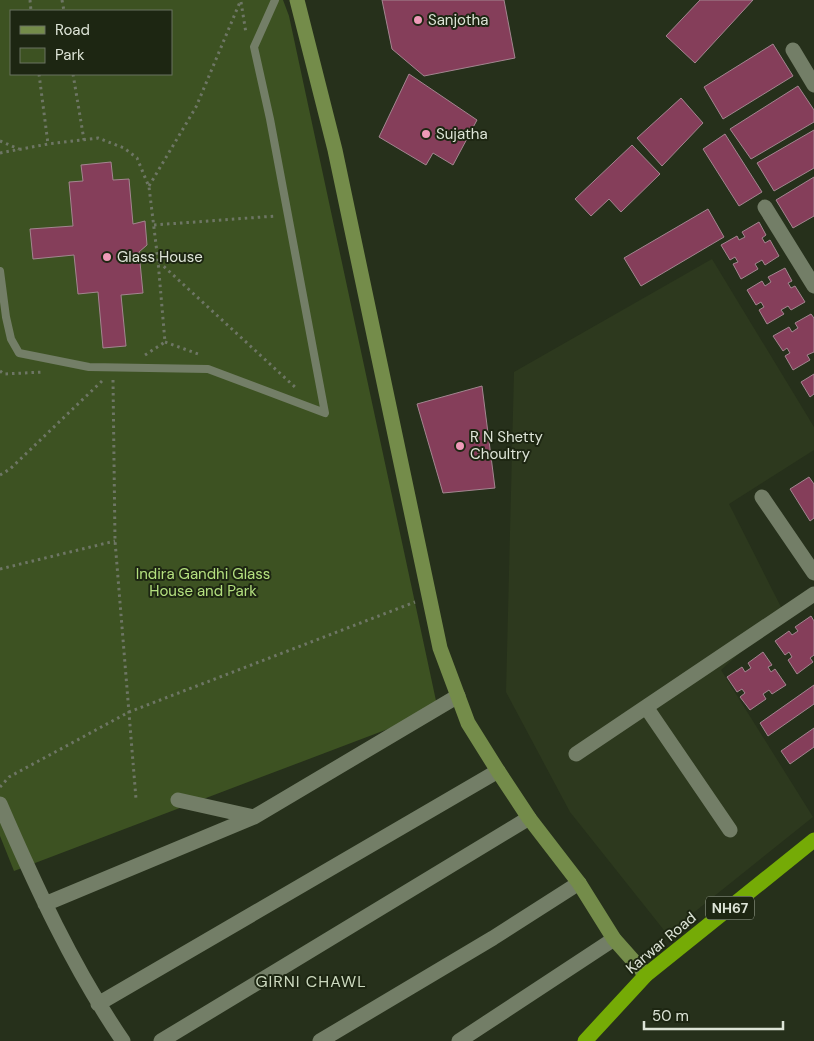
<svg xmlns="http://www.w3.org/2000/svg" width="814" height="1041" viewBox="0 0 814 1041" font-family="'DM Sans',sans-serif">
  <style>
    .built { fill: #2d391e }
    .green { fill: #3d5222; fill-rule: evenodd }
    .building { fill: #853e5a; stroke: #a38690 }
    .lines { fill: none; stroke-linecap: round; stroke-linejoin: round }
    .path { stroke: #6e7665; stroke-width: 3; stroke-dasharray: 2.5 4; stroke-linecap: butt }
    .lane { stroke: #737e67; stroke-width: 8 }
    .street { stroke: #737e67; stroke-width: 15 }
    .secondary { stroke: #748c4a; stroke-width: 15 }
    .highway { stroke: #75ab06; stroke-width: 15 }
    .poi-dot { fill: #ef9ab8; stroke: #1d2612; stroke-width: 2 }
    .labels { text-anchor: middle; stroke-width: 4; stroke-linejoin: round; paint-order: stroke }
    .shield { fill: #1d2612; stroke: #a3ab9c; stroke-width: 1 }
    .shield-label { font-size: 14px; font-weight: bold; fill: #dde4d7 }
    .poi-label { font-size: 15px; fill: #dde4d7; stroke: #1d2612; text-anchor: start }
    .park-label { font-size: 15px; fill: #b4e07f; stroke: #1d2612 }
    .street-label { font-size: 15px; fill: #dde4d7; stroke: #1d2612 }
    .neighbourhood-label { font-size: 16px; letter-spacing: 1px; fill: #ccd9bf; stroke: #1d2612 }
  </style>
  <rect width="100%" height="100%" fill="#26301b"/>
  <path class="built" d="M712 259 814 427V450L729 504 784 613 721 670 813 817 667 934 570 812 506 692 514 372Z"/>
  <path class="green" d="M0 0H283L289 16 438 710 14 871 0 836ZM11 11H171V74H11Z"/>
  <path class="building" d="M382 0H504L515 58 424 76 392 49Z
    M700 0H753L695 63 666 36Z
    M773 44 793 76 723 119 704 87Z
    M409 74 477 120 453 165 433 153 426 165 379 137Z
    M798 86 814 110V122L751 159 730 129Z
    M681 98 703 123 662 166 637 138Z
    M814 130V168L774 191 757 163Z
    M725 134 762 192 739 206 703 149Z
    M632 145 660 174 621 212 609 199 591 216 575 199Z
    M111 162 113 180 129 179 133 224 145 221 147 245 139 252 143 293 121 295 126 346 103 348 98 292 78 294 74 255 33 259 30 229 73 226 69 182 83 181 81 165Z
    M814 177V216L793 228 776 200Z
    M708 209 724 237 641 286 624 258Z
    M759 222 766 235 762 238 765 243 770 240 779 256 765 265 762 260 755 264 758 269 741 279 733 264 738 262 735 257 730 260 721 245 737 236 739 240 745 237 742 232Z
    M785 268 792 281 788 283 791 288 795 286 805 302 791 310 788 306 781 310 784 314 767 324 759 310 764 307 761 302 756 305 747 290 762 281 765 286 771 282 768 277Z
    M811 314 814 318V352L807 355 810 360 793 370 785 356 790 353 787 348 783 351 773 336 789 327 792 332 798 328 795 323Z
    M814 374V394L810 397 801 382Z
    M482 386 495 488 443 493 417 404Z
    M809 477 814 484V518L810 521 790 489Z
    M811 616 814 621V655L810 658 813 662 797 674 788 660 792 657 789 652 785 655 775 641 789 631 792 635 798 631 795 627Z
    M763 652 772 665 768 667 771 672 775 669 786 685 772 694 769 690 763 694 766 699 750 710 740 697 745 693 742 689 737 692 727 677 742 667 745 672 751 668 748 663Z
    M814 685V704L768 736 760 723Z
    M814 728V747L790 764 781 751Z"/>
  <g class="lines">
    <path class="path" d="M30 0 31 11
      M62 0 64 11
      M241 2 246 33
      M39 74 48 144
      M73 74 84 140
      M0 141 19 149
      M0 153 48 144 98 138 124 148 137 158 149 187 158 261 165 342
      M149 186 196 107 240 2
      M154 225 276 216
      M159 262 296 388
      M165 342 201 355
      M145 355 165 342
      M0 371 4 374 43 372
      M113 380 115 541 136 799
      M0 475 10 469 102 381
      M0 569 115 541
      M0 787 9 777 129 712 415 602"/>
    <path class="lane" d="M0 271 6 317 11 339 19 353 89 367 208 369 325 413 270 119 254 47 275 0"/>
    <path class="street" d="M793 50 814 85
      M765 207 814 286
      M762 497 814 573
      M646 707 730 830
      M576 754 814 594
      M178 800 254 817
      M0 804C35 885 73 968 123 1041
      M45 904 254 817 458 696
      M98 1004 498 771
      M161 1041 529 818
      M320 1041 493 938 579 883
      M459 1041 614 939"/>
    <path class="secondary" d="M297 0 335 150 440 648 468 723 498 771 529 818 579 883 614 939 646 975"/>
    <path class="highway" d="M585 1041 646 975 814 840"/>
  </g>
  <g class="poi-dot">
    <circle cx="418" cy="20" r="5"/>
    <circle cx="426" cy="134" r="5"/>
    <circle cx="107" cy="257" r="5"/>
    <circle cx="460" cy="446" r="5"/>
  </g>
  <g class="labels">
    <rect class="shield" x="706" y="896.5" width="48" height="23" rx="4"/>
    <g class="shield-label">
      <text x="730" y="913">NH67</text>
    </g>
    <g class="poi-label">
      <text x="428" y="25">Sanjotha</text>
      <text x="436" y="139">Sujatha</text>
      <text x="117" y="262">Glass House</text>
      <text x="470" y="442">R N Shetty<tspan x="470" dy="17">Choultry</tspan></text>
    </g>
    <g class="park-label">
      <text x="203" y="579">Indira Gandhi Glass<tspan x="203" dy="17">House and Park</tspan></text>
    </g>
    <g class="street-label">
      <text transform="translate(661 943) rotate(-40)" y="5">Karwar Road</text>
    </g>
    <g class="neighbourhood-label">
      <text x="311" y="987">GIRNI CHAWL</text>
    </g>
  </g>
  <rect x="10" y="10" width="162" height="65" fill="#1d2612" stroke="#6a7261"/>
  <rect x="20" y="26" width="25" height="8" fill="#748c4a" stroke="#6a7261"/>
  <text x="55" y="35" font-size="15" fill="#dde4d7">Road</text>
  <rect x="20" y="48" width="25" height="15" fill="#3d5222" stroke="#6a7261"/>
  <text x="55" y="60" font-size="15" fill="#dde4d7">Park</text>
  <path d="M644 1021v8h139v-8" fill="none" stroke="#dde4d7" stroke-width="2.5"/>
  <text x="652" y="1021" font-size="15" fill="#dde4d7" stroke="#1d2612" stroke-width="4" paint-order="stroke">50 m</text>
</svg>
